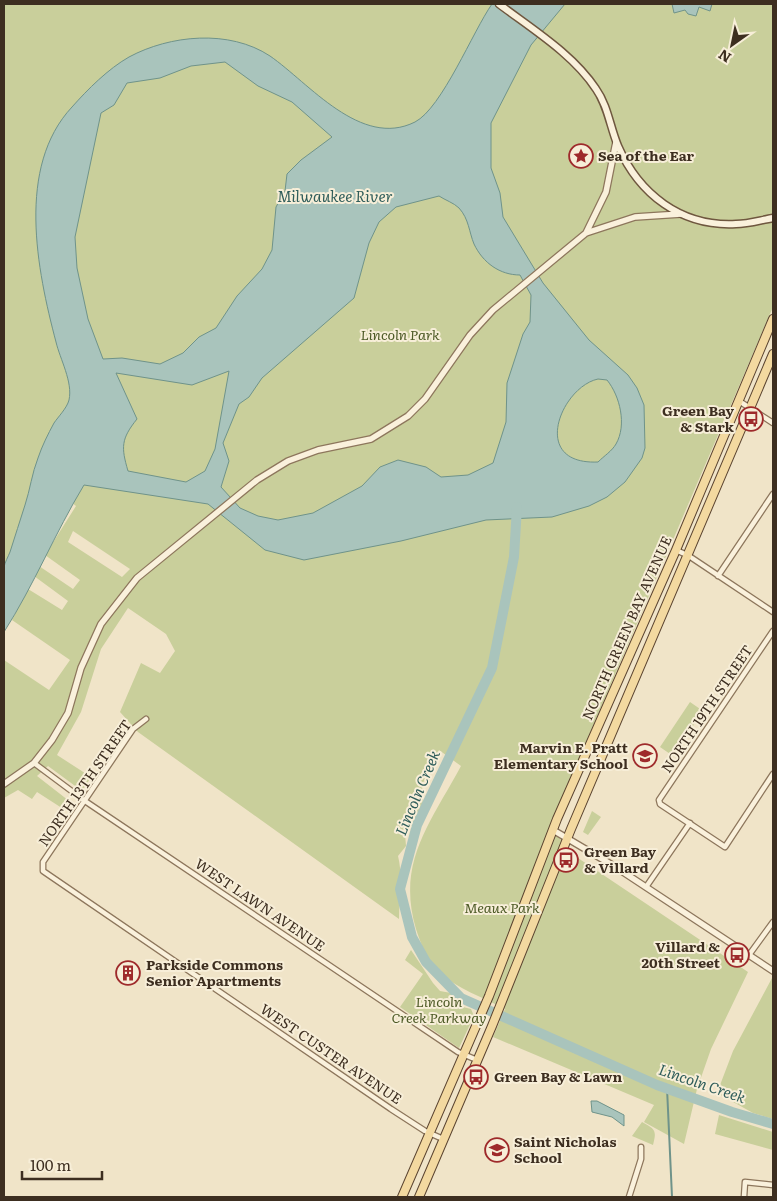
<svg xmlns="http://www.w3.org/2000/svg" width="777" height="1201" viewBox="0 0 777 1201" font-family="Literata,serif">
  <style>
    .green { fill: #c9cf9b; fill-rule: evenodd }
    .water { fill: #a9c4bc; stroke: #6f938a; fill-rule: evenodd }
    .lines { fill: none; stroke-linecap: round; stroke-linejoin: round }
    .stream { stroke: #6f938a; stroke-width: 2 }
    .river { stroke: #a9c4bc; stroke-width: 10 }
    .minor-casing { stroke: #8d765c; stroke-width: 7 }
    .tertiary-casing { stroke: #8d765c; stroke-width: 8 }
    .secondary-casing { stroke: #6f573f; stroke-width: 9 }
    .primary-casing { stroke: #5b4430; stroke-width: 10 }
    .minor { stroke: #faf1dc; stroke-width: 4.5 }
    .tertiary { stroke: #faf1dc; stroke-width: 5.5 }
    .secondary { stroke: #faf1dc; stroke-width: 6 }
    .primary { stroke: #f3d9a0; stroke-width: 8 }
    .labels { text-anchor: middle; stroke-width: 4; stroke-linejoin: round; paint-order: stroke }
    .poi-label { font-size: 14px; font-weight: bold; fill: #3d2e20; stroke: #f7eed8; text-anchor: start }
    .park-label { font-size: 14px; font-style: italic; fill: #4d5a26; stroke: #f7eed8 }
    .street-label { font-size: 14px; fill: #3d2e20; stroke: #f7eed8 }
    .water-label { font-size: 15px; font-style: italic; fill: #2f5d5a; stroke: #f7eed8 }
  </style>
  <rect width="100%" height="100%" fill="#f0e4c8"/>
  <path class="green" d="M4 4H773V307L550 826 572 854 748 972 711 1049 697 1089 684 1144 644 1122 654 1105 493 1037 505 1009C483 997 457 989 439 972 427 961 421 944 416 929 396 862 431 822 461 766L439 750 422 785 423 804 412 826 405 834 406 846 398 856C403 875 399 900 399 919L138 732 120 712 141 663 160 673 175 651 166 634 128 608 101 649 81 712 57 755 91 777 82 791 48 766 37 776 73 804 68 812 37 792 32 799 18 790 4 798V660L49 690 70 660 12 620 28 589 62 610 68 601 34 576 39 566 73 589 80 580 45 555 76 506 71 502 4 607ZM73 531 130 569 122 577 68 542Z
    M690 702 703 711 673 756 660 747Z
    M592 811 601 817 588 835 583 832Z
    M411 950 433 983 440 991 451 993 459 1006 471 1009 474 1016 459 1048 400 1007 423 974 405 960Z
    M772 978 773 979V1119L753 1113 717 1093 733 1051Z
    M719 1115 773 1132V1150L715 1134Z
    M642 1122C655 1129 657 1130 653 1145L632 1136Z"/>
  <path class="water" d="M492 4H565L531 45 491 123V168L500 193 503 217 543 283 589 340 628 375 637 388 644 405 645 448 642 458 625 482 607 497 589 506 552 517 486 520 401 541 304 560 265 550 208 504 84 485C55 533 34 585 4 632 4 614 0 583 4 567 5 562 8 557 10 552 15 536 20 521 25 505 30 490 32 473 38 458 42 446 48 434 54 423 58 417 67 408 69 400 73 382 60 359 56 342 37 270 16 167 72 107 88 89 108 69 129 57 170 35 229 29 270 56 309 83 361 149 415 122 442 108 473 31 492 4ZM225 62 258 86 292 102 332 137 301 160 287 174 285 191 276 207 272 250 262 269 237 296 216 328 199 337 183 353 160 364 122 358 103 359 88 319 77 268 75 237 101 113 114 105 127 83 160 78 191 66ZM439 196C445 200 454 203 459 208 469 219 469 232 474 244 483 263 500 275 520 275L531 295 530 322 523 334 507 383 506 422 493 463 468 475 441 477 426 467 398 460 380 467 362 486 313 513 278 520 258 516 240 508 221 487 229 461 223 443 239 404 249 397 262 378 354 298 369 243 379 222 396 207ZM229 371 215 449 205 471 186 482 128 471C121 447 121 439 137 419L116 373 192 385ZM598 379 607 380C620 396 627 425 616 444 612 451 604 456 598 462 529 465 561 387 598 379Z
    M672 4H712L710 11 699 7 696 16 688 14 685 10 674 13Z
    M591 1101H597L624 1115V1126L612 1117 592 1112Z"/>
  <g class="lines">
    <path class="stream" d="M667 1088 672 1197"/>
    <path class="river" d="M517 507 514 557 492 668 417 825 400 889 412 937 426 962 461 998 657 1085 732 1112 773 1124"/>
    <g class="minor-casing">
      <path id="minor" d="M739 401 773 423
        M676 550 689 556 773 612
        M718 576 773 494
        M773 631 659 800 660 804 725 847 773 774
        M146 719 133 729 43 862V871L391 1109 425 1131 443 1139
        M34 763 85 801 458 1052 477 1060
        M646 887 690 823
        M749 955 773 922
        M629 1197 641 1159V1147
        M744 1197 745 1182 773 1185"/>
    </g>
    <g class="tertiary-casing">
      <path id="tertiary" d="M586 233 606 192 616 142
        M4 784 34 763 52 740 68 713 81 668 101 624 137 578 257 480 288 461 318 450 371 439 408 416 425 399 470 335 493 310 586 233 635 217 681 214
        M553 830 614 866 773 971"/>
    </g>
    <g class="secondary-casing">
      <path id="secondary" d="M499 4C532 29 573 54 596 89 608 106 610 127 618 146 639 194 681 227 736 224 748 224 761 220 773 218"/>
    </g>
    <g class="primary-casing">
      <path id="primary" d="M402 1197 489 996 557 819 676 550 773 319
        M419 1197 492 1026 571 829 773 354"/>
    </g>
    <use href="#minor" class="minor"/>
    <use href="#tertiary" class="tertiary"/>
    <use href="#secondary" class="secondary"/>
    <use href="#primary" class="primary"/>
  </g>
  <defs>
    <g id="sight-ring" transform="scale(1.25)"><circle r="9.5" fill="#f7eed8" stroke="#9e2a2b" stroke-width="1.5"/><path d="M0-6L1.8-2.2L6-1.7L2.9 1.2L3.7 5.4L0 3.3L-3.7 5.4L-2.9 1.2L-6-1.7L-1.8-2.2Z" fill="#9e2a2b"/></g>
    <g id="bus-ring" transform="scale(1.25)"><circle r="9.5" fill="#f7eed8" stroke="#9e2a2b" stroke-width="1.5"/><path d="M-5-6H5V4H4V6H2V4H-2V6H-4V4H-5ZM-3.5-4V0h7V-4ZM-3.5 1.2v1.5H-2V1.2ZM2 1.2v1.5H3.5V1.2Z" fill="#9e2a2b"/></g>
    <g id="school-ring" transform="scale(1.25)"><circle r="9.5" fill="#f7eed8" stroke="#9e2a2b" stroke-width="1.5"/><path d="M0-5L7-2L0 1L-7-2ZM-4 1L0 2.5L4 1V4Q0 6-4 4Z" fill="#9e2a2b"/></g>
    <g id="building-ring" transform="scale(1.25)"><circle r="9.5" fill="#f7eed8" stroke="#9e2a2b" stroke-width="1.5"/><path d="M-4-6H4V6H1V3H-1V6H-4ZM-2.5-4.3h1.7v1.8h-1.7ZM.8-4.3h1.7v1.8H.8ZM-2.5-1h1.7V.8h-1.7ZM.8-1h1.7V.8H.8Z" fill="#9e2a2b"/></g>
  </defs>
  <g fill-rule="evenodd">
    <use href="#sight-ring" x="581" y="156"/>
    <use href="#bus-ring" x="751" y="419"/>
    <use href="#school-ring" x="645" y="756"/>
    <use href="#bus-ring" x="566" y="860"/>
    <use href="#bus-ring" x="737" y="955"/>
    <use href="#building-ring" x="128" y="973"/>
    <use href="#bus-ring" x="476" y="1077"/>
    <use href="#school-ring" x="497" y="1150"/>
  </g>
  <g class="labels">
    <g class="poi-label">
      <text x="598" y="161">Sea of the Ear</text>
      <text x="734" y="416" text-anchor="end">Green Bay<tspan x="734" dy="16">&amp; Stark</tspan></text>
      <text x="628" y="753" text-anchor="end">Marvin E. Pratt<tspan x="628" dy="16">Elementary School</tspan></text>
      <text x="584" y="857">Green Bay<tspan x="584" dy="16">&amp; Villard</tspan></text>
      <text x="720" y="952" text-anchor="end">Villard &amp;<tspan x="720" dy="16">20th Street</tspan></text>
      <text x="146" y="970">Parkside Commons<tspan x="146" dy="16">Senior Apartments</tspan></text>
      <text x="494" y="1082">Green Bay &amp; Lawn</text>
      <text x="514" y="1147">Saint Nicholas<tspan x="514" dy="16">School</tspan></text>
    </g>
    <g class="park-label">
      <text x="400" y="340">Lincoln Park</text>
      <text x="502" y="913">Meaux Park</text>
      <text x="439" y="1007">Lincoln<tspan x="439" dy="16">Creek Parkway</tspan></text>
    </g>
    <g class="street-label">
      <text transform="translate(627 628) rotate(-66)" y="5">NORTH GREEN BAY AVENUE</text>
      <text transform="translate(707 709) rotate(-56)" y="5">NORTH 19TH STREET</text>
      <text transform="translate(85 783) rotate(-55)" y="5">NORTH 13TH STREET</text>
      <text transform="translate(260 905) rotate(34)" y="5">WEST LAWN AVENUE</text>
      <text transform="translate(331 1054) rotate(34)" y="5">WEST CUSTER AVENUE</text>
    </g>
    <g class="water-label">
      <text x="335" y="202">Milwaukee River</text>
      <text transform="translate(418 793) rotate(-67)" y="5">Lincoln Creek</text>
      <text transform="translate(702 1084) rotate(19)" y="5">Lincoln Creek</text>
    </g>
  </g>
  <rect width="777" height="1201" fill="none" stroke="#3d2e20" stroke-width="10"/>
  <g transform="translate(732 45) rotate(213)" stroke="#f7eed8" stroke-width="4" paint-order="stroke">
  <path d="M0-4L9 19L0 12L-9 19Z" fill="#3d2e20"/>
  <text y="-8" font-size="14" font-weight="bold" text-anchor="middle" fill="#3d2e20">N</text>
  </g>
  <path d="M22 1171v8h80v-8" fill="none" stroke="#3d2e20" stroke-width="2.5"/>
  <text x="30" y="1171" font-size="15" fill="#3d2e20" stroke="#f7eed8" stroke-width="4" paint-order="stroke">100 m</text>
</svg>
